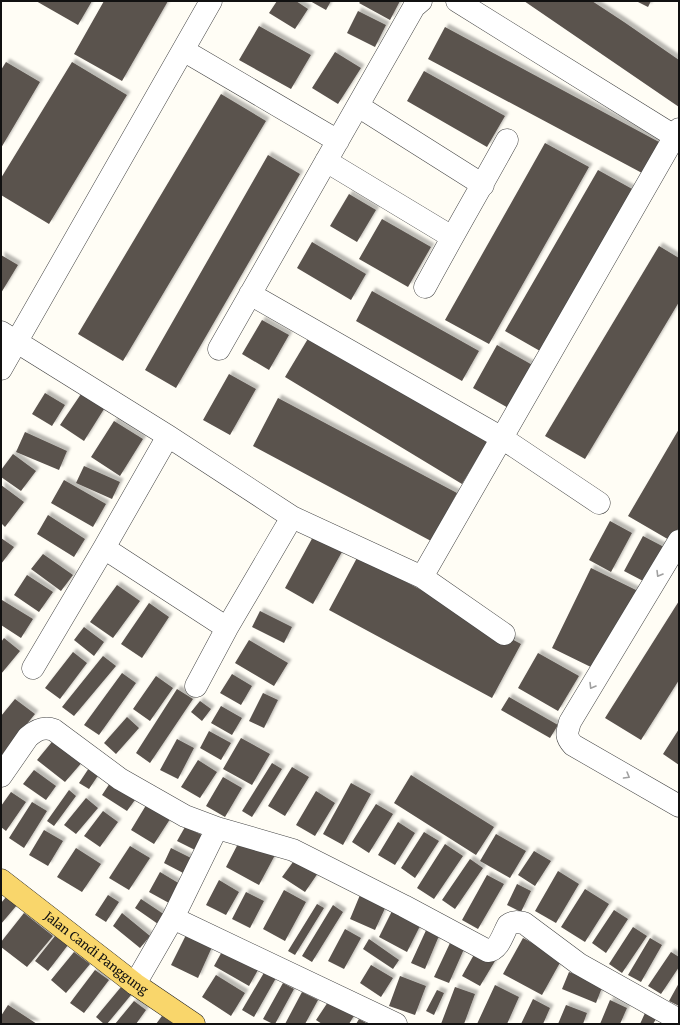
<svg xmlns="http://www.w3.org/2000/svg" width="680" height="1025" viewBox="0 0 680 1025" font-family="Merriweather,serif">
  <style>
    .building { fill: #5a524d; filter: url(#shadow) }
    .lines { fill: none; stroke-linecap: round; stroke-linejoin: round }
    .minor-casing { stroke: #444; stroke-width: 23 }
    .major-casing { stroke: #222; stroke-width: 23 }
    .minor { stroke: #fff; stroke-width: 22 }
    .major { stroke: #f9d66b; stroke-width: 22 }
    .oneway { stroke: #a0a0a0 }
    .labels { text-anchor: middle; stroke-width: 4; stroke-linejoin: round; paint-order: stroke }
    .street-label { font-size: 12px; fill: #111; stroke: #fff }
  </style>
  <defs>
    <filter id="shadow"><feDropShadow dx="3.5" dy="-3.5" stdDeviation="1" flood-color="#0004"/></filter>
  </defs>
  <rect width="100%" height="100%" fill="#fffdf5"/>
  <path class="building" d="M36 1H92L78 25Z
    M104 1H168L122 81 74 54Z
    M277 1H296L308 9 295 29 269 13Z
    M310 1H331L326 10Z
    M361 1H400L390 20 359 3Z
    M524 1H592L624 22 679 60V107Z
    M636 1H651L648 7Z
    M358 11 386 25 375 47 347 33Z
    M259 26 311 55 291 89 239 60Z
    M445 27 659 142 642 173 428 59Z
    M335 52 361 68 338 104 312 88Z
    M6 62 40 82 1 148V70Z
    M72 62 127 95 49 224 1 195V178Z
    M424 71 505 116 487 147 407 101Z
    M221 94 266 121 123 361 78 334Z
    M545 143 589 167 489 344 445 320Z
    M268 155 300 174 176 388 145 370Z
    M598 170 634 190 540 351 505 331Z
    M349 194 376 210 357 242 330 226Z
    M382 219 431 247 408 287 359 259Z
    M312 242 366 274 351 300 297 268Z
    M659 246 679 258V302L585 459 545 436Z
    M1 255 18 265 1 293Z
    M372 291 479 351 462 381 356 321Z
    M262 320 289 335 269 370 242 354Z
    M312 332 489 439 462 484 285 377Z
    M497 345 536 367 512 410 473 388Z
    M229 374 256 389 230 435 203 420Z
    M45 393 65 405 52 426 32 414Z
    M81 394 104 409 84 441 60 425Z
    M278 398 457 493 431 541 253 446Z
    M114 421 143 439 120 476 91 457Z
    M679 429V527L671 541 628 516Z
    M25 432 67 451 59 470 16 452Z
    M13 454 36 471 21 491 1 477V470Z
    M84 466 120 482 112 499 76 483Z
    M64 480 106 504 93 527 51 503Z
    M1 485 24 502 5 527 1 523Z
    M48 515 85 539 74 557 37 534Z
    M610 521 632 533 611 572 589 560Z
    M314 535 343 550 313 604 285 588Z
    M643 536 664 547 645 582 624 571Z
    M1 538 14 547 1 564Z
    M43 554 73 575 61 591 31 569Z
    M358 556 521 644 492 698 329 610Z
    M591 568 638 591 599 671 552 648Z
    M27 575 53 592 39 612 14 595Z
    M117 585 140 601 113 638 90 622Z
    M2 600 33 619 21 638 1 625V602Z
    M679 601V680L641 740 605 718Z
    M149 603 169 617 142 658 121 644Z
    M260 611 292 627 284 643 252 627Z
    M84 627 104 642 94 656 74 640Z
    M4 638 20 651 1 674V642Z
    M249 640 288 663 274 686 235 663Z
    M73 652 87 663 60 699 45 688Z
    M538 653 579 676 558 711 518 688Z
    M103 656 116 666 74 716 62 707Z
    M122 673 136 683 99 735 84 725Z
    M232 674 252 686 241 705 220 693Z
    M156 676 173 688 150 721 133 709Z
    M177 689 193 699 150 763 136 753Z
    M263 693 278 700 264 728 249 721Z
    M509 697 558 725 550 738 501 710Z
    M15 699 35 714 1 756V716Z
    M200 701 211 709 202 721 191 712Z
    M221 706 242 718 232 735 211 723Z
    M127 717 139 728 116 754 104 743Z
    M679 729V765L663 754Z
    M209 731 231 743 221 760 200 748Z
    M56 737 84 760 65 782 37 760Z
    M241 738 270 754 252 785 223 769Z
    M177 739 194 748 178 779 160 770Z
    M198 760 217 772 200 798 181 787Z
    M272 763 282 769 252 817 242 811Z
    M292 767 309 777 285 816 268 806Z
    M89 768 99 774 89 789 79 783Z
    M34 770 56 786 46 800 23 784Z
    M411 775 494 827 476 855 394 803Z
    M223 777 242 788 225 817 206 806Z
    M112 780 137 797 127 811 102 795Z
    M351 783 371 794 343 845 323 834Z
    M69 790 76 796 54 826 47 821Z
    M316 791 335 803 315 836 296 825Z
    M11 792 26 802 6 831 1 827V806Z
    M86 798 98 808 76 834 64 825Z
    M32 802 47 811 24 848 9 838Z
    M148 802 172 816 154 844 131 830Z
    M376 804 393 814 369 853 352 842Z
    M103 811 118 822 100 847 84 836Z
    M398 822 415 833 395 865 378 855Z
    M185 827 206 837 199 852 177 841Z
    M44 830 63 841 48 866 29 855Z
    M424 832 439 841 415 878 401 868Z
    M496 834 526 851 510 878 480 861Z
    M241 838 275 855 259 885 226 867Z
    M445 844 463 856 434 899 417 888Z
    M130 846 150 858 129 890 109 878Z
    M76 848 101 864 82 892 57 877Z
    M171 848 195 860 187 875 164 863Z
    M534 851 551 861 535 886 518 875Z
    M296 858 318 873 305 892 282 877Z
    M470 859 483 868 455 909 442 900Z
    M558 871 579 884 556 923 535 911Z
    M160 872 180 884 169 903 149 892Z
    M487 875 504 884 478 929 462 920Z
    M219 880 239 892 226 915 206 905Z
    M517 884 531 891 521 912 507 905Z
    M585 889 609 904 585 942 561 927Z
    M284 890 306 902 285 941 263 929Z
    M246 892 264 901 250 928 232 919Z
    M108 895 119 902 106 922 95 915Z
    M360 895 386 906 375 930 350 919Z
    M7 896 17 905 1 924V903Z
    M141 899 165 915 158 924 135 908Z
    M317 904 324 908 295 955 288 951Z
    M333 905 343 912 312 962 302 956Z
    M393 909 421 924 407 952 379 937Z
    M614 910 628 919 606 953 592 943Z
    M24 913 53 936 27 967 1 947V942Z
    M122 913 150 936 140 948 113 926Z
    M428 926 441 931 425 969 411 963Z
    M633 927 647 936 622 973 609 964Z
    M345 929 361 938 344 969 328 961Z
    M186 935 212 947 198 978 171 965Z
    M55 936 68 945 48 971 35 961Z
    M523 938 562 959 542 995 503 974Z
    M650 938 662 945 641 982 628 975Z
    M369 939 399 960 393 969 363 949Z
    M450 943 464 949 449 983 434 977Z
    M224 948 259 968 249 986 214 966Z
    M476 951 495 961 480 986 462 976Z
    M74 952 90 964 66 993 51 980Z
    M671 952 679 957V967L661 994 648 986Z
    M371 965 393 978 381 997 360 983Z
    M95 970 109 980 84 1013 70 1003Z
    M265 971 276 978 254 1017 242 1010Z
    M569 972 603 985 596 1003 562 989Z
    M216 975 245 993 231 1016 202 997Z
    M400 976 426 986 415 1015 389 1006Z
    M283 983 294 989 275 1024H273L263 1019Z
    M679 983V1006L669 1001Z
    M495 985 519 997 507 1024H477Z
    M121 987 131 995 107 1024H104L96 1017Z
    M455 987 475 994 464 1024H441Z
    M437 990 444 993 434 1015 426 1011Z
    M302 992 318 1000 305 1024H285Z
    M330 999 355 1014 349 1024H322L316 1020Z
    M533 999 550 1008 543 1024H521Z
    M610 1000 627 1008 620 1024H600Z
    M134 1001 146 1010 136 1024H115Z
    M8 1005 37 1024H1V1016Z
    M566 1005 587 1013 583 1024H558Z
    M645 1013 656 1019 653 1024H640Z
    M162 1016 174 1024H156Z
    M359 1019 368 1024H356Z"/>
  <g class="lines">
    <g class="minor-casing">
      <path id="minor" d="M457 1 679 139
        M183 50 338 141
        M358 106 483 185
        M326 161 452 237
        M425 287C452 237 480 189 507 140
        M250 294 502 438 599 503
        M1 332 168 436 292 517 422 577 679 129
        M219 349 414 7 421 1
        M1 369 211 1
        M679 541 570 722C567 733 565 736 573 745L679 806
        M104 548 227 628
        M422 577 504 634
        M33 668 104 548 168 436
        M196 686 227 628 292 517
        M1 776 28 737C36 730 44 726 54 730L120 779 185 816 217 828 293 850 404 906 488 951C499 950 503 934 508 925 513 921 518 922 524 923L579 964 679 1020
        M173 918 396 1024
        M135 984 173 918 217 828"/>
    </g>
    <g class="major-casing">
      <g id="major">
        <path id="s1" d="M1 880 135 984 194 1024"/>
      </g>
    </g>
    <use href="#minor" class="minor"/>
    <use href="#major" class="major"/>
  </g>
  <defs><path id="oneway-chevron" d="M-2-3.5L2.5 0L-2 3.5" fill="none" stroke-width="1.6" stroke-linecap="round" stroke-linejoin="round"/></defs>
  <g class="oneway">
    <use href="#oneway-chevron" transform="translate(659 574) rotate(121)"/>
    <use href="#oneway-chevron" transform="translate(592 686) rotate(121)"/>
    <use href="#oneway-chevron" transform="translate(627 776) rotate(30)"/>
  </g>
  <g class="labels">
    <g class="street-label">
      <text dy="4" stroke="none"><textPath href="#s1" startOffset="120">Jalan Candi Panggung</textPath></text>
    </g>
  </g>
  <rect width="680" height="1025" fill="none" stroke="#111111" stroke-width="4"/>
</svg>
